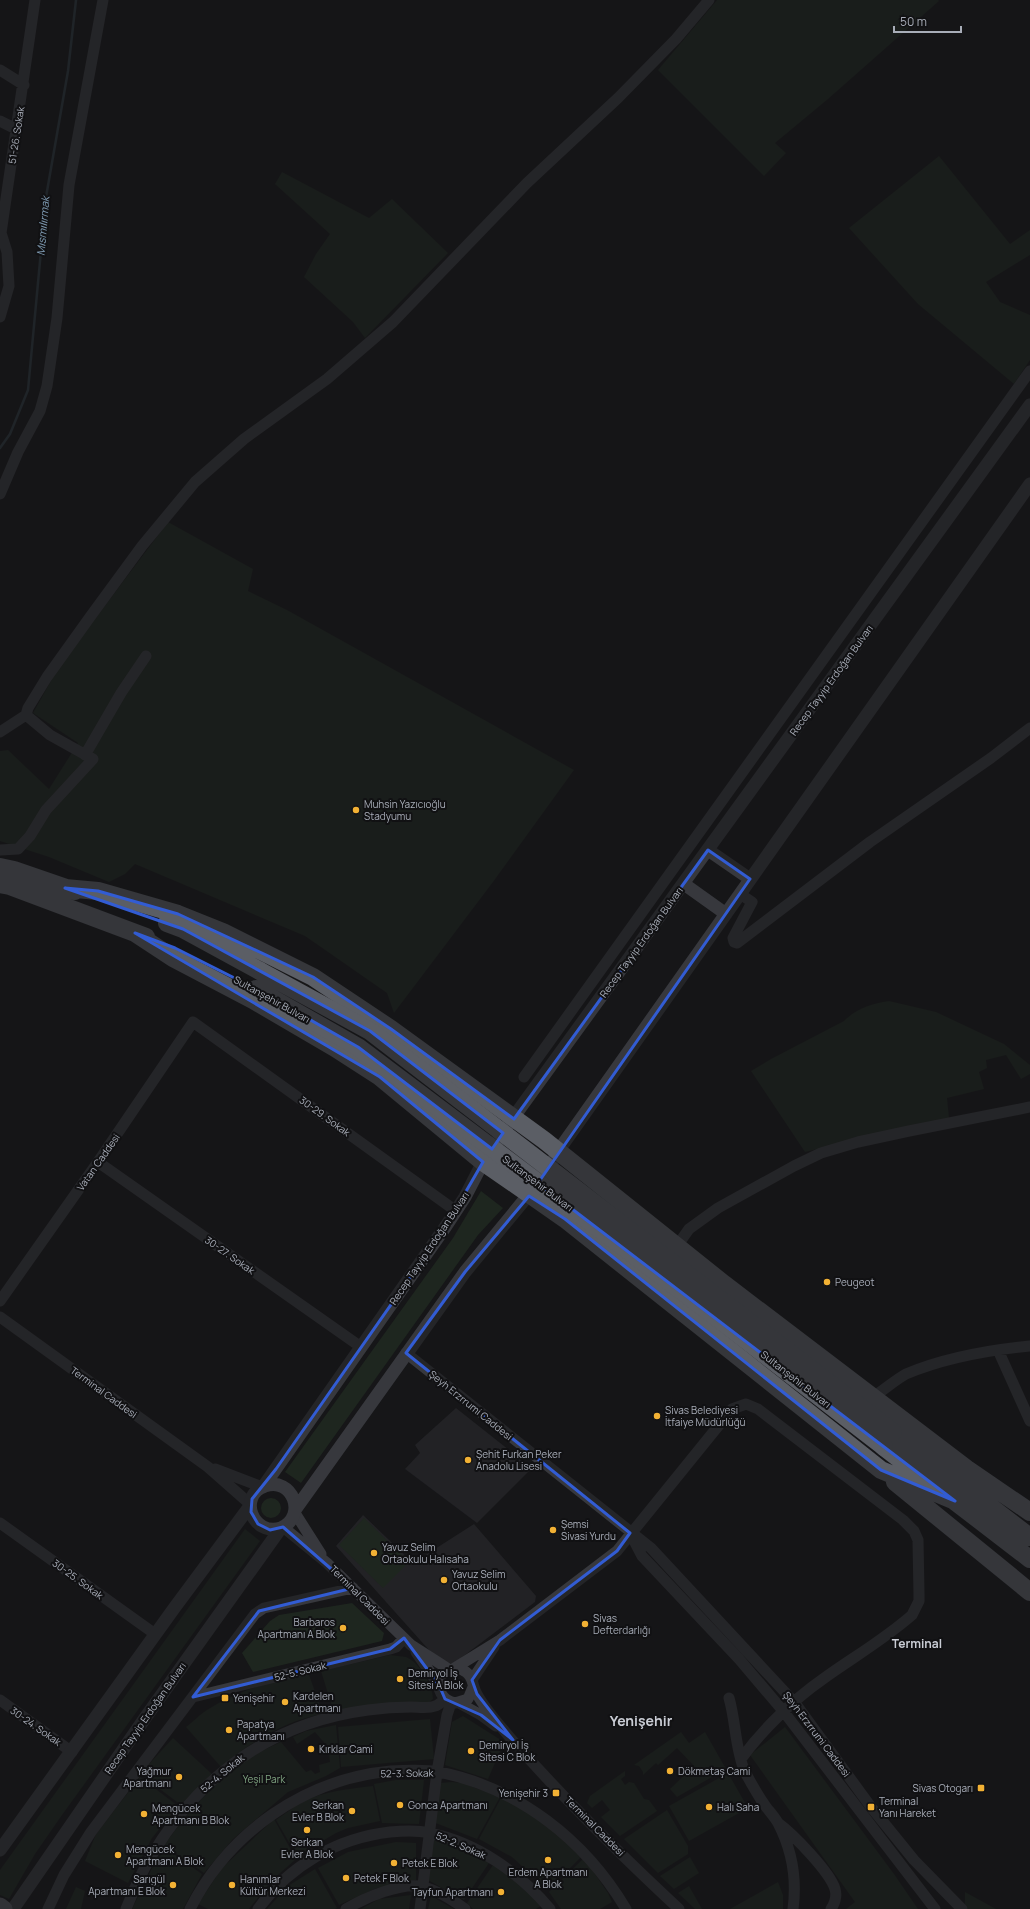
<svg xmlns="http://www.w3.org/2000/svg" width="1030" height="1909" viewBox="0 0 1030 1909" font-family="Manrope,sans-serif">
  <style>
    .built { fill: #222225 }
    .green { fill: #1e261f }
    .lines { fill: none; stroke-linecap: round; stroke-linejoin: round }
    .stream { stroke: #2c353c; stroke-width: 2.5 }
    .minor { stroke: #37383d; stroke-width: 11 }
    .tertiary { stroke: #37383d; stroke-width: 13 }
    .primary { stroke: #53555c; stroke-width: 17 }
    .trunk { stroke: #5b5e65; stroke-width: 18 }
    .trunk-bridge { stroke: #5b5e65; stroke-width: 18 }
    .marked { fill: none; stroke: #325cd3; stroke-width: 3; stroke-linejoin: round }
    .poi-dot { fill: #f2b134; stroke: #111113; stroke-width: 1.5 }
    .labels { text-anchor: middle; stroke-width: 4; stroke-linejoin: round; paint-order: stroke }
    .street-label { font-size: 10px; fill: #a8adb8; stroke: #111113 }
    .poi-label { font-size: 10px; fill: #a8adb8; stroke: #111113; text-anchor: start }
    .park-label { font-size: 10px; fill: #7fa381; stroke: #111113 }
    .water-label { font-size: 11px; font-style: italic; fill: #7f9bb3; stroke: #111113 }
    .quarter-label { font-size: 12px; font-weight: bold; fill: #c9ccd4; stroke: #111113 }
    .district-label { font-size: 14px; font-weight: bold; fill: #c9ccd4; stroke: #111113 }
  </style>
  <rect width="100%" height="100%" fill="#161618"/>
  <path class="built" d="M456 1408 532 1468 477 1523 405 1469 420 1453 415 1445Z
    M363 1515 413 1563 474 1524 536 1596 535 1602 453 1664 437 1659 336 1546Z"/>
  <path class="green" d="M717 0H938L939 1 828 99 775 143 786 153 764 176 658 70Z
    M939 156 1010 244 1030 230V255L986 282 1000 302 1030 315V360L1014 384 918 304 849 228Z
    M282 172 369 218 392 199 448 253 365 338 353 322 304 277 316 254 330 234 275 184Z
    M168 522 253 569 248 591 287 610 574 770 493 882 394 1013 387 993 305 936 135 864 125 874 109 882 49 857 0 841V751L8 750 49 789 78 743 33 713 58 668Z
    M889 1001 936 1012 1004 1044 1030 1065V1074L1021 1079 1006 1055 986 1060 987 1068 979 1072 984 1089 947 1098 949 1118 805 1152 751 1071 771 1059 844 1021C857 1008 871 1004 889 1001Z
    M481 1191 503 1208 478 1235 301 1483 285 1472 453 1238Z
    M261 1508a10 10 0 1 1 20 0a10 10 0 1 1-20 0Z
    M364 1518 409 1562 383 1588 339 1545Z
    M245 1529 260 1541 62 1815 35 1854 9 1899 0 1895V1870Z
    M352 1603 384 1633 382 1641 253 1672 242 1653 270 1621 279 1615Z
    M390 1655C395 1656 401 1656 406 1657 419 1662 433 1685 433 1699L428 1703 333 1710 321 1671Z
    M308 1672 323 1714C286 1720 249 1743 221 1767L186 1727C193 1722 200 1714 207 1710 238 1690 273 1681 308 1672Z
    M463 1716 504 1742 488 1779 445 1765 452 1722Z
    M430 1719 434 1759 341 1767 338 1727Z
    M336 1725 340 1768 326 1776 288 1792 233 1839 204 1873 164 1845C189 1811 213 1783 248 1759 258 1752 270 1747 281 1742L306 1772 311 1770 315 1774 320 1772 319 1765 330 1762 328 1747 315 1732 297 1744 293 1737 306 1731Z
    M785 1727 894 1874 918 1909H846L855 1902 750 1755Z
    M681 1732 689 1743 705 1732 726 1769 677 1797 670 1789 694 1766 677 1748 658 1765 656 1763 643 1775V1772L639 1766 634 1765Z
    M173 1738 212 1774 181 1805 140 1774Z
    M625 1771V1776L621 1779 625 1785 629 1782 634 1783 644 1799 649 1800 657 1811 620 1836 601 1817 610 1810 602 1800 592 1808 587 1803 590 1796Z
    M728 1773 748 1808 689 1841 669 1806Z
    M140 1777 178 1806 152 1838 128 1883 85 1861 96 1834Z
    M396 1780H424L419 1824 382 1823 374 1784Z
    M452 1782 462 1783 500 1797 477 1839 433 1822 440 1783Z
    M373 1786 380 1821 348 1828 336 1833 297 1856 276 1820C285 1814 293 1807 302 1802 324 1791 349 1789 373 1786Z
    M501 1798 538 1817 582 1856 548 1890 512 1857 479 1839Z
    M667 1810 688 1846V1854L658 1873 624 1839Z
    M274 1819 296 1859 271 1881 249 1909H208L198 1904 222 1868Z
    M434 1840 460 1847 489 1863 464 1900 428 1880Z
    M396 1842 416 1843V1880L377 1888 339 1905 318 1868 348 1852Z
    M165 1848 202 1874 183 1909H132L151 1870Z
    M690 1857 699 1873 674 1889 660 1876Z
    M584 1858 608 1893 612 1902 600 1909H561L549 1892Z
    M493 1865 511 1875 542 1905 536 1909H473L467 1903Z
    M315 1869 337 1908 335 1909H267L288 1886Z
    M778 1882 783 1895V1909H730Z
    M689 1886 702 1909H695L678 1893Z
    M76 1887 85 1891 81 1909H66Z
    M965 1892 996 1909H965Z
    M411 1895 409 1909H361L379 1899Z
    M431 1896 454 1909H428Z"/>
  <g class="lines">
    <path class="stream" d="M0 448 10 434 28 390 46 197 68 71 76 0"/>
    <path class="minor" d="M0 70 24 85
      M0 121 16 129
      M0 317 9 286 7 252 1 233 35 0
      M0 494 18 452 40 411 47 386 57 318 69 185 103 0
      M0 732 26 715 28 708 47 677 90 617 142 546 195 482 244 439 327 379 393 322 527 183 618 98 676 39 709 0
      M85 755 121 693 146 656
      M0 850 18 849 30 836 46 810 93 759 50 735 26 715
      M740 894 752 902 733 938 734 942 737 943 870 842 991 758 1030 728
      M524 1077 1030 371
      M98 1162 361 1347
      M677 1246 689 1229 718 1208 794 1166 821 1153 858 1142 909 1131 1030 1107
      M0 1301 98 1162 193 1022 456 1211
      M0 1317 208 1467 250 1504
      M998 1350 1030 1421
      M406 1353 651 1548 795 1703 871 1807 914 1860 962 1909
      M873 1397C884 1390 895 1380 906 1374 944 1358 989 1350 1030 1346
      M215 1469 262 1487
      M295 1513 321 1554
      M0 1523 155 1634
      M283 1527 327 1563 411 1645 450 1670
      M630 1533 642 1556 739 1659 784 1712 935 1909
      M416 1652 439 1685
      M453 1669 500 1640 617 1551 732 1409 746 1404 758 1409 903 1520 914 1531 918 1540 919 1594V1601L912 1615C885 1639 852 1658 823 1679 793 1700 762 1730 741 1759
      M472 1680 494 1647
      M473 1687 468 1699 455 1703C443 1701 434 1688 442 1676 447 1669 458 1666 466 1672 473 1677 472 1683 475 1690 481 1705 502 1728 513 1741 565 1800 622 1856 679 1909
      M193 1697 390 1649 396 1647 404 1638
      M729 1698C736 1722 735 1749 745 1772 751 1783 757 1794 764 1804 768 1810 774 1816 778 1823 792 1850 797 1879 793 1909
      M0 1700 72 1752
      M459 1703 481 1715 496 1726
      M778 1823C793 1834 830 1872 835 1889 837 1896 835 1903 831 1909
      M48 1909 64 1875 91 1832 255 1614 264 1608 353 1588
      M126 1909C168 1801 252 1725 368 1710 382 1708 397 1707 411 1707 418 1707 428 1709 435 1706 439 1705 442 1701 445 1699
      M190 1909C229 1832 305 1779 391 1771 406 1770 424 1769 439 1772 519 1788 585 1840 626 1909
      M258 1909C289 1866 337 1838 390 1832 402 1831 417 1830 429 1833 476 1842 520 1873 550 1909
      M346 1909C364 1898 403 1881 424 1887 438 1891 453 1900 465 1909
      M420 1909 437 1772 447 1715 451 1703"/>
    <path class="tertiary" d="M708 850 750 879
      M684 884 726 914
      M554 1159 561 1147 1030 484
      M263 1487 446 1226 465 1197 483 1162 513 1118 1030 405
      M295 1510 465 1272 535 1187
      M0 1850 175 1607 250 1506
      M13 1909 145 1718 281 1528C308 1516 292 1476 265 1486 237 1496 253 1537 281 1528"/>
    <path class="primary" d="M0 1906 4 1909"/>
    <path class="trunk" d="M0 867 14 870 75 891
      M0 884 10 886 146 937
      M65 888 98 891 178 914 223 932 313 977 391 1029 544 1140 724 1284 967 1469 1030 1512
      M167 923 183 929 260 971
      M135 933 173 958 253 1000 335 1048 380 1077 483 1162 565 1219 881 1470 955 1501
      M893 1432 1030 1537
      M884 1447 1030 1559
      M895 1482 1030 1592"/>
    <path class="trunk-bridge" d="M260 971 370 1031 893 1432
      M256 989 358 1047 716 1317 884 1447"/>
  </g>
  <path d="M0 0H1030V1909H0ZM708 850 750 879 538 1183 955 1501 881 1470 565 1219 529 1196 465 1272 406 1353 630 1533 617 1551 500 1640 472 1680 477 1694 513 1740 481 1715 445 1699 439 1685 404 1638 390 1649 193 1697 259 1611 353 1588 283 1527 270 1530 258 1524 251 1512 252 1499 276 1469 446 1226 483 1162 380 1077 135 933 175 948 256 989 358 1047 492 1149 503 1133 370 1031 183 929 65 888 98 891 178 914 313 977 391 1029 514 1119Z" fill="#161618" fill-opacity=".55" fill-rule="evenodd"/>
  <path class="marked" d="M708 850 750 879 538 1183 955 1501 881 1470 565 1219 529 1196 465 1272 406 1353 630 1533 617 1551 500 1640 472 1680 477 1694 513 1740 481 1715 445 1699 439 1685 404 1638 390 1649 193 1697 259 1611 353 1588 283 1527 270 1530 258 1524 251 1512 252 1499 276 1469 446 1226 483 1162 380 1077 135 933 175 948 256 989 358 1047 492 1149 503 1133 370 1031 183 929 65 888 98 891 178 914 313 977 391 1029 514 1119Z"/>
  <g class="poi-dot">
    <circle cx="356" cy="810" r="4"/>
    <circle cx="827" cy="1282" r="4"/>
    <circle cx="657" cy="1416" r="4"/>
    <circle cx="468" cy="1460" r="4"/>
    <circle cx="553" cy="1530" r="4"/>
    <circle cx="374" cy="1553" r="4"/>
    <circle cx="444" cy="1580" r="4"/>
    <circle cx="585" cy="1624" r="4"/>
    <circle cx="343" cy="1628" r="4"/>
    <circle cx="400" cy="1679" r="4"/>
    <rect x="221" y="1694" width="8" height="8" rx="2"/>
    <circle cx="285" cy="1702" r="4"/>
    <circle cx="229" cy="1730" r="4"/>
    <circle cx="311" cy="1749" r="4"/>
    <circle cx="471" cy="1751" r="4"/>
    <circle cx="670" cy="1771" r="4"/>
    <circle cx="179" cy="1777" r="4"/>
    <rect x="977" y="1784" width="8" height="8" rx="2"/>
    <rect x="552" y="1789" width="8" height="8" rx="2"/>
    <circle cx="400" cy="1805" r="4"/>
    <circle cx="709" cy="1807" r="4"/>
    <rect x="867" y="1803" width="8" height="8" rx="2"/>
    <circle cx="352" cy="1811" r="4"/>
    <circle cx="144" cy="1814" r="4"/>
    <circle cx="307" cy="1830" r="4"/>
    <circle cx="118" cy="1855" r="4"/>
    <circle cx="548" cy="1860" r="4"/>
    <circle cx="394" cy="1863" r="4"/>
    <circle cx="346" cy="1878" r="4"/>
    <circle cx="173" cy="1885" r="4"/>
    <circle cx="232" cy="1885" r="4"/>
    <circle cx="501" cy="1892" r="4"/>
  </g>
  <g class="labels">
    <g class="street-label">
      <text transform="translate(16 135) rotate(-81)" y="4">51-26. Sokak</text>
      <text transform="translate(831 680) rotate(-54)" y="4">Recep Tayyip Erdoğan Bulvarı</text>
      <text transform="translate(641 942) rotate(-54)" y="4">Recep Tayyip Erdoğan Bulvarı</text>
      <text transform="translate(272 999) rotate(29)" y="4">Sultanşehir Bulvarı</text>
      <text transform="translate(325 1116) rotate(36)" y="4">30-29. Sokak</text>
      <text transform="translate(98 1162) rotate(-55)" y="4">Vatan Caddesi</text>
      <text transform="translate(538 1183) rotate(37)" y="4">Sultanşehir Bulvarı</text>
      <text transform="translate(429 1248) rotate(-56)" y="4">Recep Tayyip Erdoğan Bulvarı</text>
      <text transform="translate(230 1255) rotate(35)" y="4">30-27. Sokak</text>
      <text transform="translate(796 1379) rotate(38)" y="4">Sultanşehir Bulvarı</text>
      <text transform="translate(104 1392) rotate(36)" y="4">Terminal Caddesi</text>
      <text transform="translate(471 1405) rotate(39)" y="4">Şeyh Erzrrumi Caddesi</text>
      <text transform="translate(78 1579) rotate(36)" y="4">30-25. Sokak</text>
      <text transform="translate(360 1595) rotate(45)" y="4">Terminal Caddesi</text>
      <text transform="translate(300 1671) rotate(-14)" y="4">52-5. Sokak</text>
      <text transform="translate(145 1718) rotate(-55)" y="4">Recep Tayyip Erdoğan Bulvarı</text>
      <text transform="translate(36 1726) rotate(35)" y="4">30-24. Sokak</text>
      <text transform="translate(817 1734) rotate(53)" y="4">Şeyh Erzrrumi Caddesi</text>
      <text transform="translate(222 1773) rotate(-40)" y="4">52-4. Sokak</text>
      <text transform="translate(407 1773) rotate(-1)" y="4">52-3. Sokak</text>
      <text transform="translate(595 1826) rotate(45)" y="4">Terminal Caddesi</text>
      <text transform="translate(461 1845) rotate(23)" y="4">52-2. Sokak</text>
    </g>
    <g class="poi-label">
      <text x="364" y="808">Muhsin Yazıcıoğlu<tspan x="364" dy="12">Stadyumu</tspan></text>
      <text x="835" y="1286">Peugeot</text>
      <text x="665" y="1414">Sivas Belediyesi<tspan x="665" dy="12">İtfaiye Müdürlüğü</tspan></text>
      <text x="476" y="1458">Şehit Furkan Peker<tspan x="476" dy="12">Anadolu Lisesi</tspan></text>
      <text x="561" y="1528">Şemsi<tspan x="561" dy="12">Sivasi Yurdu</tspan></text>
      <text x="382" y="1551">Yavuz Selim<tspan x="382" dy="12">Ortaokulu Halısaha</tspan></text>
      <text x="452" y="1578">Yavuz Selim<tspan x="452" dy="12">Ortaokulu</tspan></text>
      <text x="593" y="1622">Sivas<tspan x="593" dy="12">Defterdarlığı</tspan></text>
      <text x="335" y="1626" text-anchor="end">Barbaros<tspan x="335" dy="12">Apartmanı A Blok</tspan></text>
      <text x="408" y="1677">Demiryol İş<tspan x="408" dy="12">Sitesi A Blok</tspan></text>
      <text x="293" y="1700">Kardelen<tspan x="293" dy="12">Apartmanı</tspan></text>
      <text x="233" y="1702">Yenişehir</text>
      <text x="237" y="1728">Papatya<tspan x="237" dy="12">Apartmanı</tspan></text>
      <text x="479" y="1749">Demiryol İş<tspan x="479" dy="12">Sitesi C Blok</tspan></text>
      <text x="319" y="1753">Kırklar Cami</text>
      <text x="171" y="1775" text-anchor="end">Yağmur<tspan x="171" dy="12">Apartmanı</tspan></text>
      <text x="678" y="1775">Dökmetaş Cami</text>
      <text x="973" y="1792" text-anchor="end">Sivas Otogarı</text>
      <text x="548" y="1797" text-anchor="end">Yenişehir 3</text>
      <text x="879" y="1805">Terminal<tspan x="879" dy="12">Yanı Hareket</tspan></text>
      <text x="344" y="1809" text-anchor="end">Serkan<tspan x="344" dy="12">Evler B Blok</tspan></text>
      <text x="408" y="1809">Gonca Apartmanı</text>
      <text x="717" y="1811">Halı Saha</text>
      <text x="152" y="1812">Mengücek<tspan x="152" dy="12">Apartmanı B Blok</tspan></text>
      <text x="307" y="1846" text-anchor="middle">Serkan<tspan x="307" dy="12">Evler A Blok</tspan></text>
      <text x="126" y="1853">Mengücek<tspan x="126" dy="12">Apartmanı A Blok</tspan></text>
      <text x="402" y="1867">Petek E Blok</text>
      <text x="548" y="1876" text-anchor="middle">Erdem Apartmanı<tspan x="548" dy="12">A Blok</tspan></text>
      <text x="354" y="1882">Petek F Blok</text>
      <text x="165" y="1883" text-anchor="end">Sarıgül<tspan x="165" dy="12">Apartmanı E Blok</tspan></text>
      <text x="240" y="1883">Hanımlar<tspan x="240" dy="12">Kültür Merkezi</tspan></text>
      <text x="493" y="1896" text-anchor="end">Tayfun Apartmanı</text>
    </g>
    <g class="park-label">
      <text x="264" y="1783">Yeşil Park</text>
    </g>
    <g class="water-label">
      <text transform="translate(43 226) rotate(-85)" y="4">Mısmılırmak</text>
    </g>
    <g class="quarter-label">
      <text x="917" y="1648">Terminal</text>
    </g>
    <g class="district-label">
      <text x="641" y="1726">Yenişehir</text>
    </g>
  </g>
  <path d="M894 26v6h67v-6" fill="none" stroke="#a8adb8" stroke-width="2"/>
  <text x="900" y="26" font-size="12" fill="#a8adb8" stroke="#111113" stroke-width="3" paint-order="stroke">50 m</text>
</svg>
